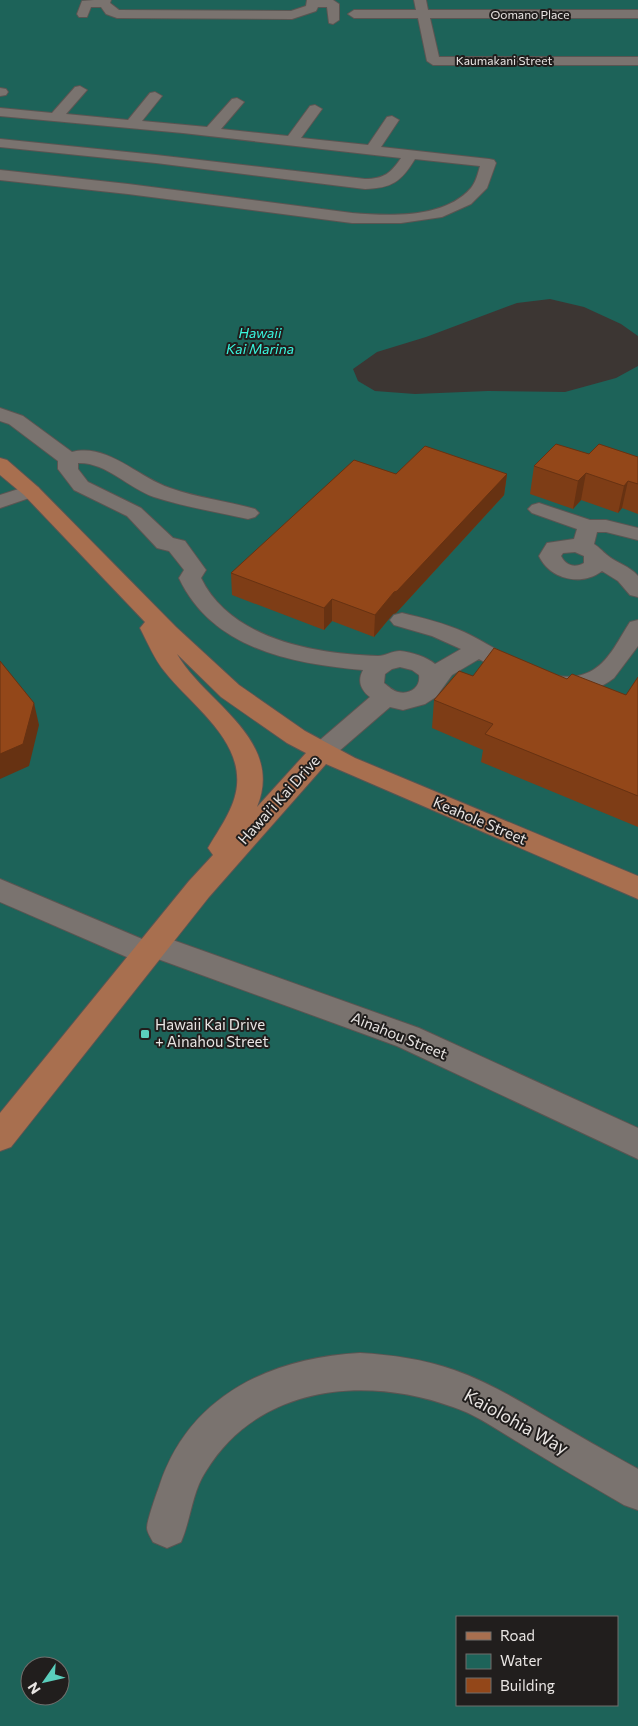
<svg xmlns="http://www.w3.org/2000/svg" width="638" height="1726" viewBox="0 0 638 1726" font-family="Commissioner,sans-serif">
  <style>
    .water { fill: #1d6359; fill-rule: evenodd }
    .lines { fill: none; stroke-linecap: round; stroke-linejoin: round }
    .minor-casing { stroke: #5a5552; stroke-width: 2 }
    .major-casing { stroke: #5a5552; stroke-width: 2 }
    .minor { fill: #7a736f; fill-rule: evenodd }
    .major { fill: #a86f4f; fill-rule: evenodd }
    .wall { fill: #7e3d16 }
    .shaded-wall { fill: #673212 }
    .building { fill: #934719; stroke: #673212 }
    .poi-dot { fill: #5acebc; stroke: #211e1d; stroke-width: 2 }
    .labels { text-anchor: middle; stroke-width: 4; stroke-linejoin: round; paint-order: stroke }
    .far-street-label { font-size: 12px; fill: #e9e5e3; stroke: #211e1d }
    .far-water-label { font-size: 14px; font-style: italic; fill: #38f5dd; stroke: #211e1d }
    .street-label { font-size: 15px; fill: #e9e5e3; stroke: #211e1d }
    .poi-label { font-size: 15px; fill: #e9e5e3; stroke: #211e1d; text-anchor: start }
    .near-street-label { font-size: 18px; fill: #e9e5e3; stroke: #211e1d }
  </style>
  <rect width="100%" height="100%" fill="#3c3633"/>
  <path class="water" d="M0 0H638V336L621 324 584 307 550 299 517 303 426 337 377 352 353 369 358 381 375 391 415 394 488 391 565 392 616 378 638 366V1726H0ZM457 1617H617V1705H457ZM30 1666H60V1696H30Z"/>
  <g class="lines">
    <g class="minor-casing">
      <path id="minor" d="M94 0H111L110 3 119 10 291 11 306 6 307 0H333L339 4V20L333 24 329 23 327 7H318L316 11 292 19 117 18 106 14 101 7H91L87 17H79L77 14 82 1Z
        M414 0H426L428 10H638V18H430L439 57H638V65H433L427 61 418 18H354L348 14 354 10H416Z
        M80 86 87 90 66 114 128 120 150 93 155 92 162 96 142 121 207 127 232 99 237 98 244 102 221 129 288 136 310 106 315 105 322 109 301 138 368 145 387 117 392 116 399 120 381 147 489 159 494 160 496 163 487 188 471 204 442 217 401 223H352L128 194 0 180V170L128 184 352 213C390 216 444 219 471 188 476 182 478 173 480 166L415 159C401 182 392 188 365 189L156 163 0 147V139L156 155 365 179C384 179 391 173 401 158L183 133 0 116V108L52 113 75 87Z
        M0 88 6 89 8 92 6 95 0 96Z
        M0 408 23 416 72 452C108 443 137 477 170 488 198 498 227 501 255 509L259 513 255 517 248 519C217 512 185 507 154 497 128 488 106 462 78 463V469L88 482 141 508 173 538 185 541 206 570 201 578C231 640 316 654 378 656 385 656 392 651 400 651 411 652 427 657 435 664L461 649 432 636 394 625 390 620 394 615 402 613C423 618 444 623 464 632 500 648 553 694 593 670 610 660 620 637 630 622L638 620V646L614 678C572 711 519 682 479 659L452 675 436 697 425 704 403 710 390 707 331 758 322 761 313 758 309 752 313 746 370 697C361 690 357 681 363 670 293 664 212 649 179 578L184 570 169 551 157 548 127 516 74 490 58 469V461L9 424 0 421ZM400 667 412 670 419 675C421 687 410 695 398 692 393 691 389 687 384 683L385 674 392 669Z
        M31 485 38 487 41 491 38 495 0 508V495Z
        M539 503 590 520H606L638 528V540L606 532H597L594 544C600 548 602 551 607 555 616 563 630 566 638 576V597L630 595 618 581 602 571C581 587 550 579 539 556L547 543 574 539 577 529 532 513 528 509 532 505ZM575 552 584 556V563C575 568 566 566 561 556L563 553Z
        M0 879 142 939 153 933 419 1028 638 1128V1159L397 1046 158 959 156 961 146 965 136 961 0 902Z
        M360 1353C392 1355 423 1359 454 1370 486 1381 516 1399 545 1416 576 1434 607 1452 638 1469V1510L624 1505C588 1484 552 1463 516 1441 496 1429 475 1414 453 1407 365 1375 259 1385 206 1471 192 1492 191 1519 181 1542L167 1548 153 1542C151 1538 147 1532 147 1528 147 1521 156 1495 159 1487 188 1396 270 1358 360 1353Z"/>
    </g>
    <g class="major-casing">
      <path id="major" d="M0 458 7 460 38 487 176 627 239 685 305 731 355 758 638 876V899L326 764 209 897 11 1147 0 1151V1113L189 881 213 855 208 848C219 829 235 808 237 785 241 738 191 705 165 672 154 659 148 643 140 628L145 622 24 495 0 475ZM177 654 221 697 287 743 306 753 257 807C285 739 204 702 177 654Z"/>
    </g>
    <use href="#minor" class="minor"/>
    <use href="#major" class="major"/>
  </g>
  <path class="wall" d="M589 454 638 457V514L622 508 618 513 581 500 573 509 530 494 534 466Z
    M396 474H507L504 495 396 613 393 614 374 637 332 621 324 630 232 595 231 573Z
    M473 676 567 679 626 695 638 677V827L481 762 483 750 432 728 434 700Z"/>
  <path class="shaded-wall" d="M586 473 581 500 573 509 578 481Z
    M507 474 504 495 396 613 393 614 374 637 375 615 394 592Z
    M628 481 622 508 618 513 624 486Z
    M332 599V621L324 630V608Z
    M34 703 39 725 29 766 0 779V754Z"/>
  <path class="building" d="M556 444 589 454 599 444 638 457V484L628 481 624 486 586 473 578 481 534 466Z
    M425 446 507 474 397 591 394 592 375 615 332 599 324 608 231 573 354 460 396 474Z
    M494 648 567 679 572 674 626 695 638 677V796L485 734 493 724 434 700 459 671 473 676Z
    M0 661 34 703 23 744 0 754Z"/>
  <rect class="poi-dot" x="140" y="1029" width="10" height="10" rx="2.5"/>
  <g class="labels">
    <g class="far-street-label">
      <text x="530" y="19">Oomano Place</text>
      <text x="504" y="65">Kaumakani Street</text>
    </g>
    <g class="far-water-label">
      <text x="260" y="338">Hawaii<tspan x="260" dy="16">Kai Marina</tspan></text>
    </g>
    <g class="street-label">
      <text transform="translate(279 800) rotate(-48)" y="5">Hawai’i Kai Drive</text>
      <text transform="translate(480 821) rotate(23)" y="5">Keahole Street</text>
      <text transform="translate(399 1036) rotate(22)" y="5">Ainahou Street</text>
    </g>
    <g class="poi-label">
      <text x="155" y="1030">Hawaii Kai Drive<tspan x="155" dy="17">+ Ainahou Street</tspan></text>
    </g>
    <g class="near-street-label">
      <text transform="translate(516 1422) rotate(29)" y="6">Kaiolohia Way</text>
    </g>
  </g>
  <rect x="456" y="1616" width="162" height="90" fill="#211e1d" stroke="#716e6c"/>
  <rect x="466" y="1632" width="25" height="8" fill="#a86f4f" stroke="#716e6c"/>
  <text x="500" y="1641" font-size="15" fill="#e9e5e3">Road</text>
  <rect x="466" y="1654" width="25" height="15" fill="#1d6359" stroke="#716e6c"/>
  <text x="500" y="1666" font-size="15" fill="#e9e5e3">Water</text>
  <rect x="466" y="1678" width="25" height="15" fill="#934719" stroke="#716e6c"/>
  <text x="500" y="1691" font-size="15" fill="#e9e5e3">Building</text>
  <g transform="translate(45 1681) rotate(236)"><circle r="24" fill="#211e1d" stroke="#716e6c"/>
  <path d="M0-4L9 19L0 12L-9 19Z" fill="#5acebc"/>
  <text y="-8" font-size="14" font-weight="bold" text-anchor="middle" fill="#e9e5e3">N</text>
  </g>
</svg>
